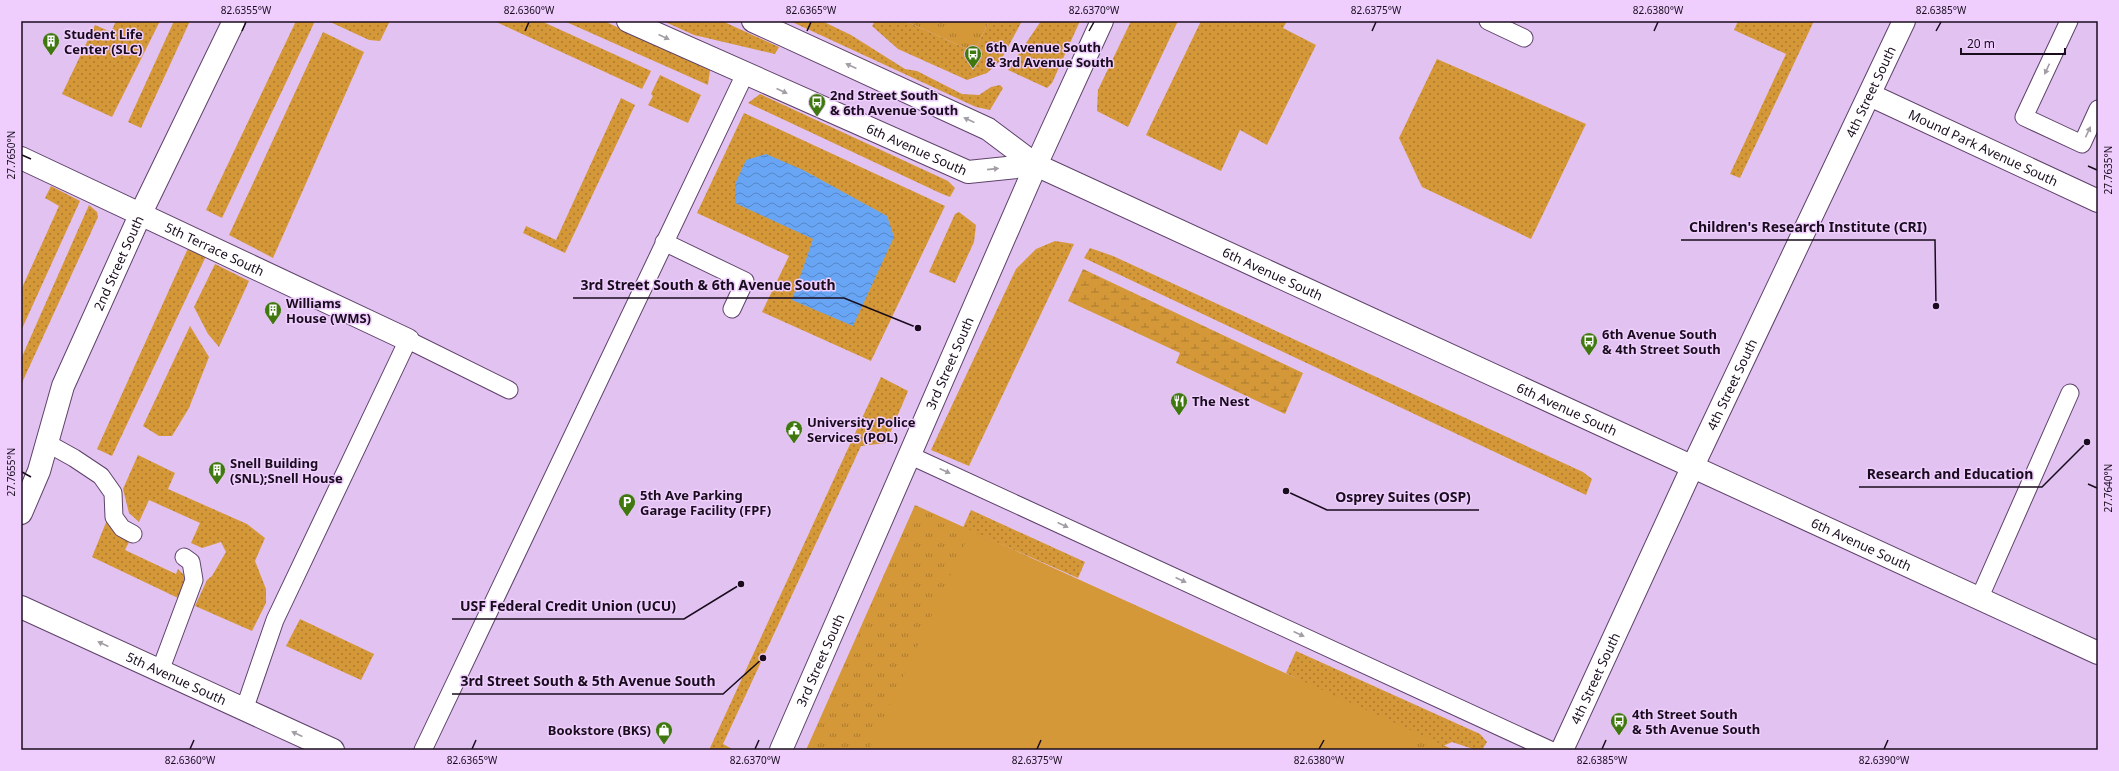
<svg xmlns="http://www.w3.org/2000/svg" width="2119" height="771" viewBox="0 0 2119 771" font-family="'Noto Sans',sans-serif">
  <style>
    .grass { fill: url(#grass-dots) }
    .wetland { fill: url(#wetland-marsh) }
    .park { fill: url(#park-tufts) }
    .pitch { fill: #d59838 }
    .water { fill: url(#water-waves) }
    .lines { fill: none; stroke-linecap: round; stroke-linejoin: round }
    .lane-casing { stroke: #5e426a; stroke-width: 19 }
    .street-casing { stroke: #5e426a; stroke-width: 24 }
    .secondary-casing { stroke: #5e426a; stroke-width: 24 }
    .lane { stroke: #fff; stroke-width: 17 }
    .street { stroke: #fff; stroke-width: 22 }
    .secondary { stroke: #fff; stroke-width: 22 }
    .oneway { fill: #a39ea5 }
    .ticks { fill: none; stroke: #180c1d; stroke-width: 1.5 }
    .labels { text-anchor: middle; stroke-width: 3; stroke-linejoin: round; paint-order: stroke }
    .poi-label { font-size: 13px; font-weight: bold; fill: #180c1d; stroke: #efcefe; text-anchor: start }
    .street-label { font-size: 13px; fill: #180c1d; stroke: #efcefe }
    .leader { fill: none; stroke: #180c1d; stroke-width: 1.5 }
    .callout-dot { fill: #180c1d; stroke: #efcefe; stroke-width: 1.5 }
    .callout-label { font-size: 14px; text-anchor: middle; font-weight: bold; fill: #180c1d; stroke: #efcefe; stroke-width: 3; stroke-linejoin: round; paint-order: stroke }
    .neatline { fill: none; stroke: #180c1d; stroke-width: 1.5 }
    .ticks-label { font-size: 10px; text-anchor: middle; fill: #180c1d }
  </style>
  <defs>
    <pattern id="grass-dots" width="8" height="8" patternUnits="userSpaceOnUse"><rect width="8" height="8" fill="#d59838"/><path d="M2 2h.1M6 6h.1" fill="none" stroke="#ac7a2f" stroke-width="1.8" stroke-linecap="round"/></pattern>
    <pattern id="wetland-marsh" width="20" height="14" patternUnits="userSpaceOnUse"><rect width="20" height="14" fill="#d59838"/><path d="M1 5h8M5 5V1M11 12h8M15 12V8" fill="none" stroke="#ac7a2f"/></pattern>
    <pattern id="park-tufts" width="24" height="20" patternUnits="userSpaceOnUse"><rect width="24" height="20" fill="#d59838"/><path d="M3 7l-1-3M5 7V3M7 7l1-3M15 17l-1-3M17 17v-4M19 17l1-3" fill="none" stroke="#ac7a2f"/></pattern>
    <pattern id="water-waves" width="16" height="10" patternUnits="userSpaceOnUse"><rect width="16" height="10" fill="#68a6f5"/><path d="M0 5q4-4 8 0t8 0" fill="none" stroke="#5586c6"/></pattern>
  </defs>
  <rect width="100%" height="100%" fill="#e2c2f1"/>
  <path class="grass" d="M116 21H160L112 117 62 94 95 25 111 32Z
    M174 21H190L141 128 128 122Z
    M296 21H315L222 218 206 210Z
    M328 21H390L380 41 369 40Z
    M494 21H541L651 71 642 89Z
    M564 21H604L710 70 708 85Z
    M663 21H722L779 47 775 54 694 35Z
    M790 21H822L851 35 905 69 917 71 962 94 979 95 991 87 1000 85 1003 88 990 110 976 107Z
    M875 21H905L974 52 989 21H1022L1001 60 987 73 967 80 898 49 872 26Z
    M1041 21H1080L1052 83 1047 88 1008 70Z
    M1131 21H1178L1128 127 1097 111 1098 90Z
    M1201 21H1287L1283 28 1316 45 1267 145 1240 130 1221 171 1146 135Z
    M1738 21H1814L1740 178 1730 174 1786 54 1734 30Z
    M323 32 364 52 273 258 229 235Z
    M1437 59 1586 124 1531 239 1422 187 1399 138Z
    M660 75 701 95 688 123 648 105 653 96 651 94Z
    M760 94 948 181 955 188 950 197 940 193 748 103Z
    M621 98 635 105 565 253 523 233 526 226 556 240Z
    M744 113 945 206 871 361 762 312 789 256 697 213Z
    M51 186 80 201 21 331V290L59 206 45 198Z
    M89 205 97 212 98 217 21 385V359Z
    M959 212 976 225 974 242 955 283 929 272 955 214Z
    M1055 241 1074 244 969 466 931 450 1016 269 1036 249Z
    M189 246 207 254 112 456 97 449Z
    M1090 248 1113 256 1583 472 1592 479 1586 495 1084 258Z
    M215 264 249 281 219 347 208 334 194 307Z
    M190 326 209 357 189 408 172 436H159L143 426Z
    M881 377 908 391 886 443 861 446 723 744 734 750H709Z
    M138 455 175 473 168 489 247 524 265 538 255 561 266 589V603L252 631 195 606 207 580 212 576 226 552 221 542 202 548 191 543 200 523 149 500 139 522 129 513 123 489Z
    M971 510 1085 562 1078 578 971 531 861 750Z
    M107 520 113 530 129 542 125 550 176 574 178 569 184 575V586L178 598 92 557Z
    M300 619 374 654 361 680 286 646Z
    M1296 651 1480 734 1487 742 1482 750H1476L1452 742 1434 750 1286 673Z"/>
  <path class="wetland" d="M1083 269 1303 373 1285 414 1176 363 1180 353 1068 301Z"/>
  <path class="park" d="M905 21H989L974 52Z
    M915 505 1454 750H806Z"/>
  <path class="pitch" d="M944 21H975L969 33Z
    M971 531 1419 734 1412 750H869Z"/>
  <path class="water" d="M766 154 803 170 887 216 894 237 853 326 792 300 813 239 735 203V184L746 160Z"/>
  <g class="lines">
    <g class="lane-casing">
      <path id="lane" d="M1488 21 1524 38
        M2069 21 2024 117 2082 144 2098 109
        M664 242 745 281 732 309
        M47 443 74 458 101 476 113 493 114 517 122 528 133 534
        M909 455 1550 750
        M1979 599 2070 393
        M160 671 194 580 191 562 184 557
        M244 710 275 620 408 340 509 390
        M423 750 745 74"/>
    </g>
    <g class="street-casing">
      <g id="street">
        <path id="s1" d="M1870 95 2098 201"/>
        <path id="s2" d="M21 158 408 340"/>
        <path id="s3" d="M21 513 39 471 63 386 141 213 234 21"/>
      </g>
    </g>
    <g class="secondary-casing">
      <g id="secondary">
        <path id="s4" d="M628 21 968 172 1036 165"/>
        <path id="s5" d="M753 21 988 129 1036 165 2098 653"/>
        <path id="s6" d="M21 607 333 750"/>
        <path id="s7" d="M781 750 1036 165 1102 21"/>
        <path id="s8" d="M1562 750 1692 468 1904 21"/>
      </g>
    </g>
    <use href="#lane" class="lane"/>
    <use href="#street" class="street"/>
    <use href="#secondary" class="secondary"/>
  </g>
  <defs><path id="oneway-solid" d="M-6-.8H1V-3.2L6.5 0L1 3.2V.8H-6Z"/></defs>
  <g class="oneway">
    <use href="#oneway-solid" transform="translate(664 37) rotate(25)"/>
    <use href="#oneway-solid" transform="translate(851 66) rotate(-155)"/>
    <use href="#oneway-solid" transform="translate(2047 69) rotate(115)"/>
    <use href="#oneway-solid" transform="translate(782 91) rotate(24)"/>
    <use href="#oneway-solid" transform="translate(969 120) rotate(-155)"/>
    <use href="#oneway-solid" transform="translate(2088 132) rotate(-65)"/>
    <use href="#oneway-solid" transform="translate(993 169) rotate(-6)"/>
    <use href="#oneway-solid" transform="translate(945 471) rotate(25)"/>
    <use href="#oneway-solid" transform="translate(1063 525) rotate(25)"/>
    <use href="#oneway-solid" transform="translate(1181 580) rotate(25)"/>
    <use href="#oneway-solid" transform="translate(1299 634) rotate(25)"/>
    <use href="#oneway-solid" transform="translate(103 644) rotate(-155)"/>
    <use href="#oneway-solid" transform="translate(297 734) rotate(-155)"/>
  </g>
  <path class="ticks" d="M242 31 246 22M525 31 529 22M807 31 811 22M1089 31 1094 22M1372 31 1376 22M1654 31 1658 22M1936 31 1941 22M22 155 31 159M2088 166 2097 170M22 472 31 477M2088 484 2097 488M190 749 194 740M472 749 476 740M755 749 759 740M1037 749 1041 740M1319 749 1324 740M1602 749 1606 740M1884 749 1888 740"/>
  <defs>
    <g id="building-pin" transform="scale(0.9)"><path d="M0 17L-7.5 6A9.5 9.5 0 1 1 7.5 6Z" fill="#3f780f" stroke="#efcefe"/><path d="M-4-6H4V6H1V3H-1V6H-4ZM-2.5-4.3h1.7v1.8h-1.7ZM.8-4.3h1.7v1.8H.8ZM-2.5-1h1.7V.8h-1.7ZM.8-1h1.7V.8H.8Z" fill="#fff"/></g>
    <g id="bus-pin" transform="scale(0.9)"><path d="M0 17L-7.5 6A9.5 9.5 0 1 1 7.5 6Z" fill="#3f780f" stroke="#efcefe"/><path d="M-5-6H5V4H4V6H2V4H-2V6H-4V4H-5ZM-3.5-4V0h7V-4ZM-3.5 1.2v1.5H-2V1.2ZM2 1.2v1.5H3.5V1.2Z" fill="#fff"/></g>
    <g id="restaurant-pin" transform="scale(0.9)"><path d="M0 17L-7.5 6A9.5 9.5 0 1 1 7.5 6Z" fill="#3f780f" stroke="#efcefe"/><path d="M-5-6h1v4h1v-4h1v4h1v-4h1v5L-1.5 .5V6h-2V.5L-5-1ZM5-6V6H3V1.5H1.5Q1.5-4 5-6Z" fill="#fff"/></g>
    <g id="civic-pin" transform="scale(0.9)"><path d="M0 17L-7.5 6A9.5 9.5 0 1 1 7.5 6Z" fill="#3f780f" stroke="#efcefe"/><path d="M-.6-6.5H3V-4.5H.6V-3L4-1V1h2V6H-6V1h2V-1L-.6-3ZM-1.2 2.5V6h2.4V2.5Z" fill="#fff"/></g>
    <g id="parking-pin" transform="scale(0.9)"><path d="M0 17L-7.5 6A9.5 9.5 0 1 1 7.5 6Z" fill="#3f780f" stroke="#efcefe"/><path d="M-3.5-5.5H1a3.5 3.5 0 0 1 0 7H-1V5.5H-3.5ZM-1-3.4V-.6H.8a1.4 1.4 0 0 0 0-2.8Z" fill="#fff"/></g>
    <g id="shop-pin" transform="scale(0.9)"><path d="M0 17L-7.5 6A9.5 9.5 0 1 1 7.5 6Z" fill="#3f780f" stroke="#efcefe"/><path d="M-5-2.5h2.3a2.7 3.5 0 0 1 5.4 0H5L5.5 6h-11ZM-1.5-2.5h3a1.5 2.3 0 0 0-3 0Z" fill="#fff"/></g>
  </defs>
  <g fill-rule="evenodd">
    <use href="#building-pin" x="51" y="41"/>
    <use href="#bus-pin" x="973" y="54"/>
    <use href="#bus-pin" x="817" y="102"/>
    <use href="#building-pin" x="273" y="310"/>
    <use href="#bus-pin" x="1589" y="341"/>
    <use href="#restaurant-pin" x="1179" y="401"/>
    <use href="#civic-pin" x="794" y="429"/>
    <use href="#building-pin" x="217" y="470"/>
    <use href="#parking-pin" x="627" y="502"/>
    <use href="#bus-pin" x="1619" y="721"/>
    <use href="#shop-pin" x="664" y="730"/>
  </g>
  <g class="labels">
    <g class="poi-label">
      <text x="64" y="39">Student Life<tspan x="64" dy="15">Center (SLC)</tspan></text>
      <text x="986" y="52">6th Avenue South<tspan x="986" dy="15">&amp; 3rd Avenue South</tspan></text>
      <text x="830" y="100">2nd Street South<tspan x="830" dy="15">&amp; 6th Avenue South</tspan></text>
      <text x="286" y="308">Williams<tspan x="286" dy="15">House (WMS)</tspan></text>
      <text x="1602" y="339">6th Avenue South<tspan x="1602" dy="15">&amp; 4th Street South</tspan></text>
      <text x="1192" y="406">The Nest</text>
      <text x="807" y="427">University Police<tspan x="807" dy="15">Services (POL)</tspan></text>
      <text x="230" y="468">Snell Building<tspan x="230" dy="15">(SNL);Snell House</tspan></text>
      <text x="640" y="500">5th Ave Parking<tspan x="640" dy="15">Garage Facility (FPF)</tspan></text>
      <text x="1632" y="719">4th Street South<tspan x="1632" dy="15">&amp; 5th Avenue South</tspan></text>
      <text x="651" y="735" text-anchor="end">Bookstore (BKS)</text>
    </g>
    <g class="street-label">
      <text dy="5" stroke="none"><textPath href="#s8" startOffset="727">4th Street South</textPath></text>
      <text dy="5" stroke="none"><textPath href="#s4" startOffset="316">6th Avenue South</textPath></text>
      <text dy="5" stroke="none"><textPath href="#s1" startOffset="125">Mound Park Avenue South</textPath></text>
      <text dy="5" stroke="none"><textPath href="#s2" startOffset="214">5th Terrace South</textPath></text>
      <text dy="5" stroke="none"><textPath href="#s3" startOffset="269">2nd Street South</textPath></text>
      <text dy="5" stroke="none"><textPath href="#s5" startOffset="579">6th Avenue South</textPath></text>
      <text dy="5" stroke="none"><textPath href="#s7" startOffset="422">3rd Street South</textPath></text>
      <text dy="5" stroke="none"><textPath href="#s8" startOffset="403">4th Street South</textPath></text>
      <text dy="5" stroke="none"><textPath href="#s5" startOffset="903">6th Avenue South</textPath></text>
      <text dy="5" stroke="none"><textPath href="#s5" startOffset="1227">6th Avenue South</textPath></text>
      <text dy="5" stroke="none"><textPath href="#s7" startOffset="98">3rd Street South</textPath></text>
      <text dy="5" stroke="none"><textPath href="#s6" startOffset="171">5th Avenue South</textPath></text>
      <text dy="5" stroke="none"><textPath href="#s8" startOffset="79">4th Street South</textPath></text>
    </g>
  </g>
  <path class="leader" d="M1936 306L1935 240H1681M918 328L844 298H573M2087 442L2042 487H1859M1286 491L1327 510H1479M741 584L684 619H452M763 658L723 694H452"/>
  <g class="callout-dot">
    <circle cx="1936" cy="306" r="4"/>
    <circle cx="918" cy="328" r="4"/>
    <circle cx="2087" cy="442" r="4"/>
    <circle cx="1286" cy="491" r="4"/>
    <circle cx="741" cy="584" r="4"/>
    <circle cx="763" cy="658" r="4"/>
  </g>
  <g class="callout-label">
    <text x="1808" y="232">Children's Research Institute (CRI)</text>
    <text x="708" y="290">3rd Street South &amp; 6th Avenue South</text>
    <text x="1950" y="479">Research and Education</text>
    <text x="1403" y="502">Osprey Suites (OSP)</text>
    <text x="568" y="611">USF Federal Credit Union (UCU)</text>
    <text x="588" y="686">3rd Street South &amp; 5th Avenue South</text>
  </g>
  <rect width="2119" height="771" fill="none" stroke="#efcefe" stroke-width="44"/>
  <path d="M1961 48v6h104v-6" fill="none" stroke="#180c1d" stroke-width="2"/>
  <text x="1967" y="48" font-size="12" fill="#180c1d" stroke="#efcefe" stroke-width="3" paint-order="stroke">20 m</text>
  <rect x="22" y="22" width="2075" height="727" class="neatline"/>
  <g class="ticks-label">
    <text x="246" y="14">82.6355°W</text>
    <text x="529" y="14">82.6360°W</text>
    <text x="811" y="14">82.6365°W</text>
    <text x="1094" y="14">82.6370°W</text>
    <text x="1376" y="14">82.6375°W</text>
    <text x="1658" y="14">82.6380°W</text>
    <text x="1941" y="14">82.6385°W</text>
    <text transform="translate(11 155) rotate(-90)" y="4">27.7650°N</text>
    <text transform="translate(2108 170) rotate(-90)" y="4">27.7635°N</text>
    <text transform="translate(11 472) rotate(-90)" y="4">27.7655°N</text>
    <text transform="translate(2108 488) rotate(-90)" y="4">27.7640°N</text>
    <text x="190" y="764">82.6360°W</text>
    <text x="472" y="764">82.6365°W</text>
    <text x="755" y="764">82.6370°W</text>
    <text x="1037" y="764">82.6375°W</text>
    <text x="1319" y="764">82.6380°W</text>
    <text x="1602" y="764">82.6385°W</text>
    <text x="1884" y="764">82.6390°W</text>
  </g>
</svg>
